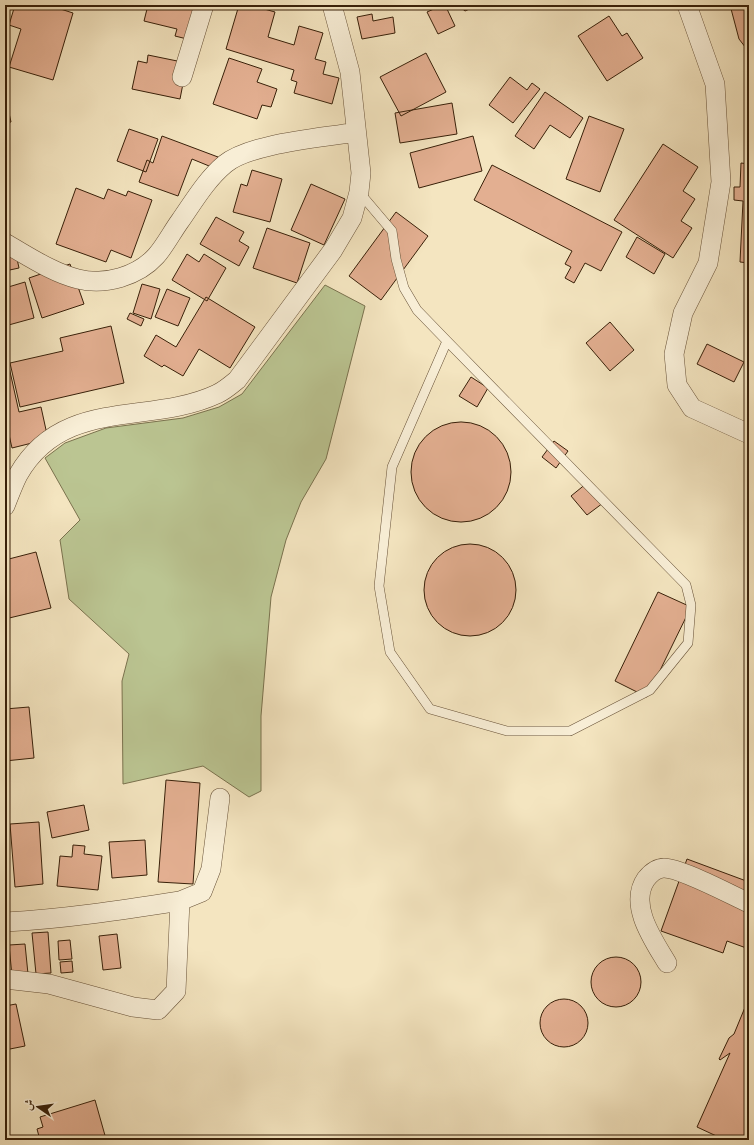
<svg xmlns="http://www.w3.org/2000/svg" width="754" height="1145" viewBox="0 0 754 1145" font-family="'IM FELL English',Amiri,serif">
  <style>
    .green { fill: #bbc592; stroke: #7a724e }
    .building { fill: #e3af91; stroke: #382009 }
    .lines { fill: none; stroke-linecap: round; stroke-linejoin: round }
    .service-casing { stroke: #675137; stroke-width: 10 }
    .minor-casing { stroke: #675137; stroke-width: 20 }
    .service { stroke: #f8eed6; stroke-width: 9 }
    .minor { stroke: #f8eed6; stroke-width: 19 }
  </style>
  <rect width="100%" height="100%" fill="#f4e5c0"/>
  <filter id="stains"><feTurbulence type="fractalNoise" baseFrequency=".005" numOctaves="4"/><feColorMatrix values="0 0 0 0 .2 0 0 0 0 .09 0 0 0 0 .02 0 0 0 .5 -.17"/></filter>
  <radialGradient id="worn" r=".72"><stop offset=".6" stop-color="#630" stop-opacity="0"/><stop offset="1" stop-color="#630" stop-opacity=".3"/></radialGradient>
  <path class="green" d="M325 285 365 306 326 459 301 502 286 540 271 597 261 716V791L249 797 203 766 123 784 122 681 129 654 69 599 60 540 80 520 45 458 65 443 106 428 183 418 219 407 242 394Z"/>
  <path class="building" d="M15 5H48L73 13 53 80 9 67 21 29 9 25Z
    M148 5H204L195 41 175 36 177 29 144 21Z
    M239 5H250L275 12 268 37 294 45 299 26 323 33 315 59 326 62 323 74 339 78 332 104 294 93 297 82 291 80 294 70 226 49Z
    M443 5H450L447 9 455 26 438 34 427 12Z
    M458 5H476V6L465 11Z
    M730 5H749V52L739 39Z
    M372 14 373 21 393 17 395 33 362 39 357 17Z
    M609 16 622 36 627 33 643 58 607 81 578 36Z
    M426 53 446 92 401 116 380 77Z
    M148 55 187 63 180 99 132 89 138 61 147 63Z
    M229 58 262 69 257 82 277 89 271 107 262 105 257 119 213 104Z
    M510 77 527 90 532 83 540 89 513 123 489 105Z
    M749 80V92L746 82Z
    M545 92 583 118 570 138 550 125 534 149 515 136Z
    M5 95 11 122 5 123Z
    M452 103 457 134 400 143 395 113Z
    M589 116 624 129 600 192 566 179Z
    M129 129 158 139 146 172 117 161Z
    M162 136 218 157 214 168 192 159 178 196 139 182 147 160 153 163Z
    M473 136 482 171 419 188 410 153Z
    M663 144 698 167 683 191 695 199 681 221 692 228 673 258 614 220Z
    M741 163 749 164V263L740 262 743 201 734 200V187H740Z
    M492 165 622 232 601 271 585 263 574 283 565 278 571 267 565 264 572 251 474 200Z
    M252 170 282 179 270 222 233 212 241 184 247 186Z
    M311 184 345 199 324 245 291 230Z
    M76 188 104 199 108 189 126 196 128 191 152 200 131 258 111 250 106 262 56 244Z
    M396 212 428 236 381 300 349 276Z
    M216 217 244 232 239 241 249 247 239 266 200 244Z
    M267 228 310 243 297 283 253 268Z
    M12 236 19 268 5 271V237Z
    M637 237 665 254 654 274 626 257Z
    M187 254 199 262 204 254 226 268 207 301 172 280Z
    M70 264 84 304 42 318 29 278Z
    M25 282 34 318 5 326V288Z
    M142 284 160 289 151 319 133 313Z
    M167 289 190 298 178 326 155 317Z
    M206 297 255 327 230 368 199 349 183 376 164 365 162 367 144 356 156 335 176 347Z
    M130 313 144 319 141 326 127 319Z
    M610 322 634 350 610 371 586 343Z
    M111 326 124 383 20 407 10 363 63 351 60 338Z
    M707 344 744 362 734 382 697 364Z
    M9 367 19 412 41 407 48 439 12 448 5 417V368Z
    M471 377 488 388 477 407 459 396Z
    M411 472a50 50 0 1 1 100 0a50 50 0 1 1-100 0Z
    M554 441 568 451 556 468 542 457Z
    M587 483 603 503 587 515 571 496Z
    M424 590a46 46 0 1 1 92 0a46 46 0 1 1-92 0Z
    M36 552 51 608 5 619V560Z
    M658 592 691 607 647 697 615 681Z
    M29 707 34 758 5 761V709Z
    M166 780 200 783 193 884 158 882Z
    M84 805 89 830 52 838 47 812Z
    M39 822 43 884 15 887 10 824Z
    M145 840 147 875 112 878 109 842Z
    M73 845 85 846 84 854 102 856 98 890 57 886 60 856 72 857Z
    M687 859 749 882V949L727 941 723 953 661 931Z
    M48 932 51 973 36 974 32 933Z
    M117 934 121 968 103 970 99 936Z
    M70 940 72 959 59 960 58 941Z
    M25 944 28 974 12 976 9 945Z
    M591 982a25 25 0 1 1 50 0a25 25 0 1 1-50 0Z
    M72 961 73 972 61 973 60 962Z
    M540 1023a24 24 0 1 1 48 0a24 24 0 1 1-48 0Z
    M748 1000 749 1140H725L697 1127 730 1053 720 1060 719 1059 729 1038 734 1034Z
    M16 1004 25 1046 5 1050V1006Z
    M95 1100 106 1139 40 1140 37 1129 43 1127 40 1117Z"/>
  <g class="lines">
    <g class="service-casing">
      <path id="service" d="M359 192 392 231 396 259 404 288 417 310 447 341 686 585 691 605 688 643 650 690 570 731H507L430 709 390 652 379 586 392 467 447 341"/>
    </g>
    <g class="minor-casing">
      <path id="minor" d="M687 5 715 84 721 182 708 263 683 313 674 354 677 385 692 408 749 434
        M182 77 204 5
        M5 243C28 256 53 273 78 279 105 286 138 276 156 256 165 246 172 232 180 221 194 201 206 180 225 164 251 143 322 138 356 132
        M5 506C9 496 13 485 18 475 63 396 149 426 217 394 224 391 231 385 237 380L333 250 352 218 359 192 361 173 350 72 332 5
        M5 922C64 919 122 910 180 901
        M667 963C654 941 628 905 646 879 650 874 657 868 664 868 681 868 731 895 749 903
        M5 979 49 984 133 1007 158 1010 176 991 180 901 202 892 211 869 220 798"/>
    </g>
    <use href="#service" class="service"/>
    <use href="#minor" class="minor"/>
  </g>
  <rect width="754" height="1145" fill="none" stroke="#f4e5c0" stroke-width="20"/>
  <rect x="6" y="6" width="742" height="1133" fill="none" stroke="#382009" stroke-width="2"/>
  <rect x="10" y="10" width="734" height="1125" fill="none" stroke="#382009"/>
  <g transform="translate(38 1107) rotate(283)" stroke="#f8eed6" stroke-width="3" paint-order="stroke">
  <path d="M0-3L7 15L0 10L-7 15Z" fill="#382009"/>
  <text y="-6" font-size="11" font-weight="bold" text-anchor="middle" fill="#382009">ش</text>
  </g>
  <rect width="100%" height="100%" filter="url(#stains)"/>
  <rect width="100%" height="100%" fill="url(#worn)"/>
</svg>
